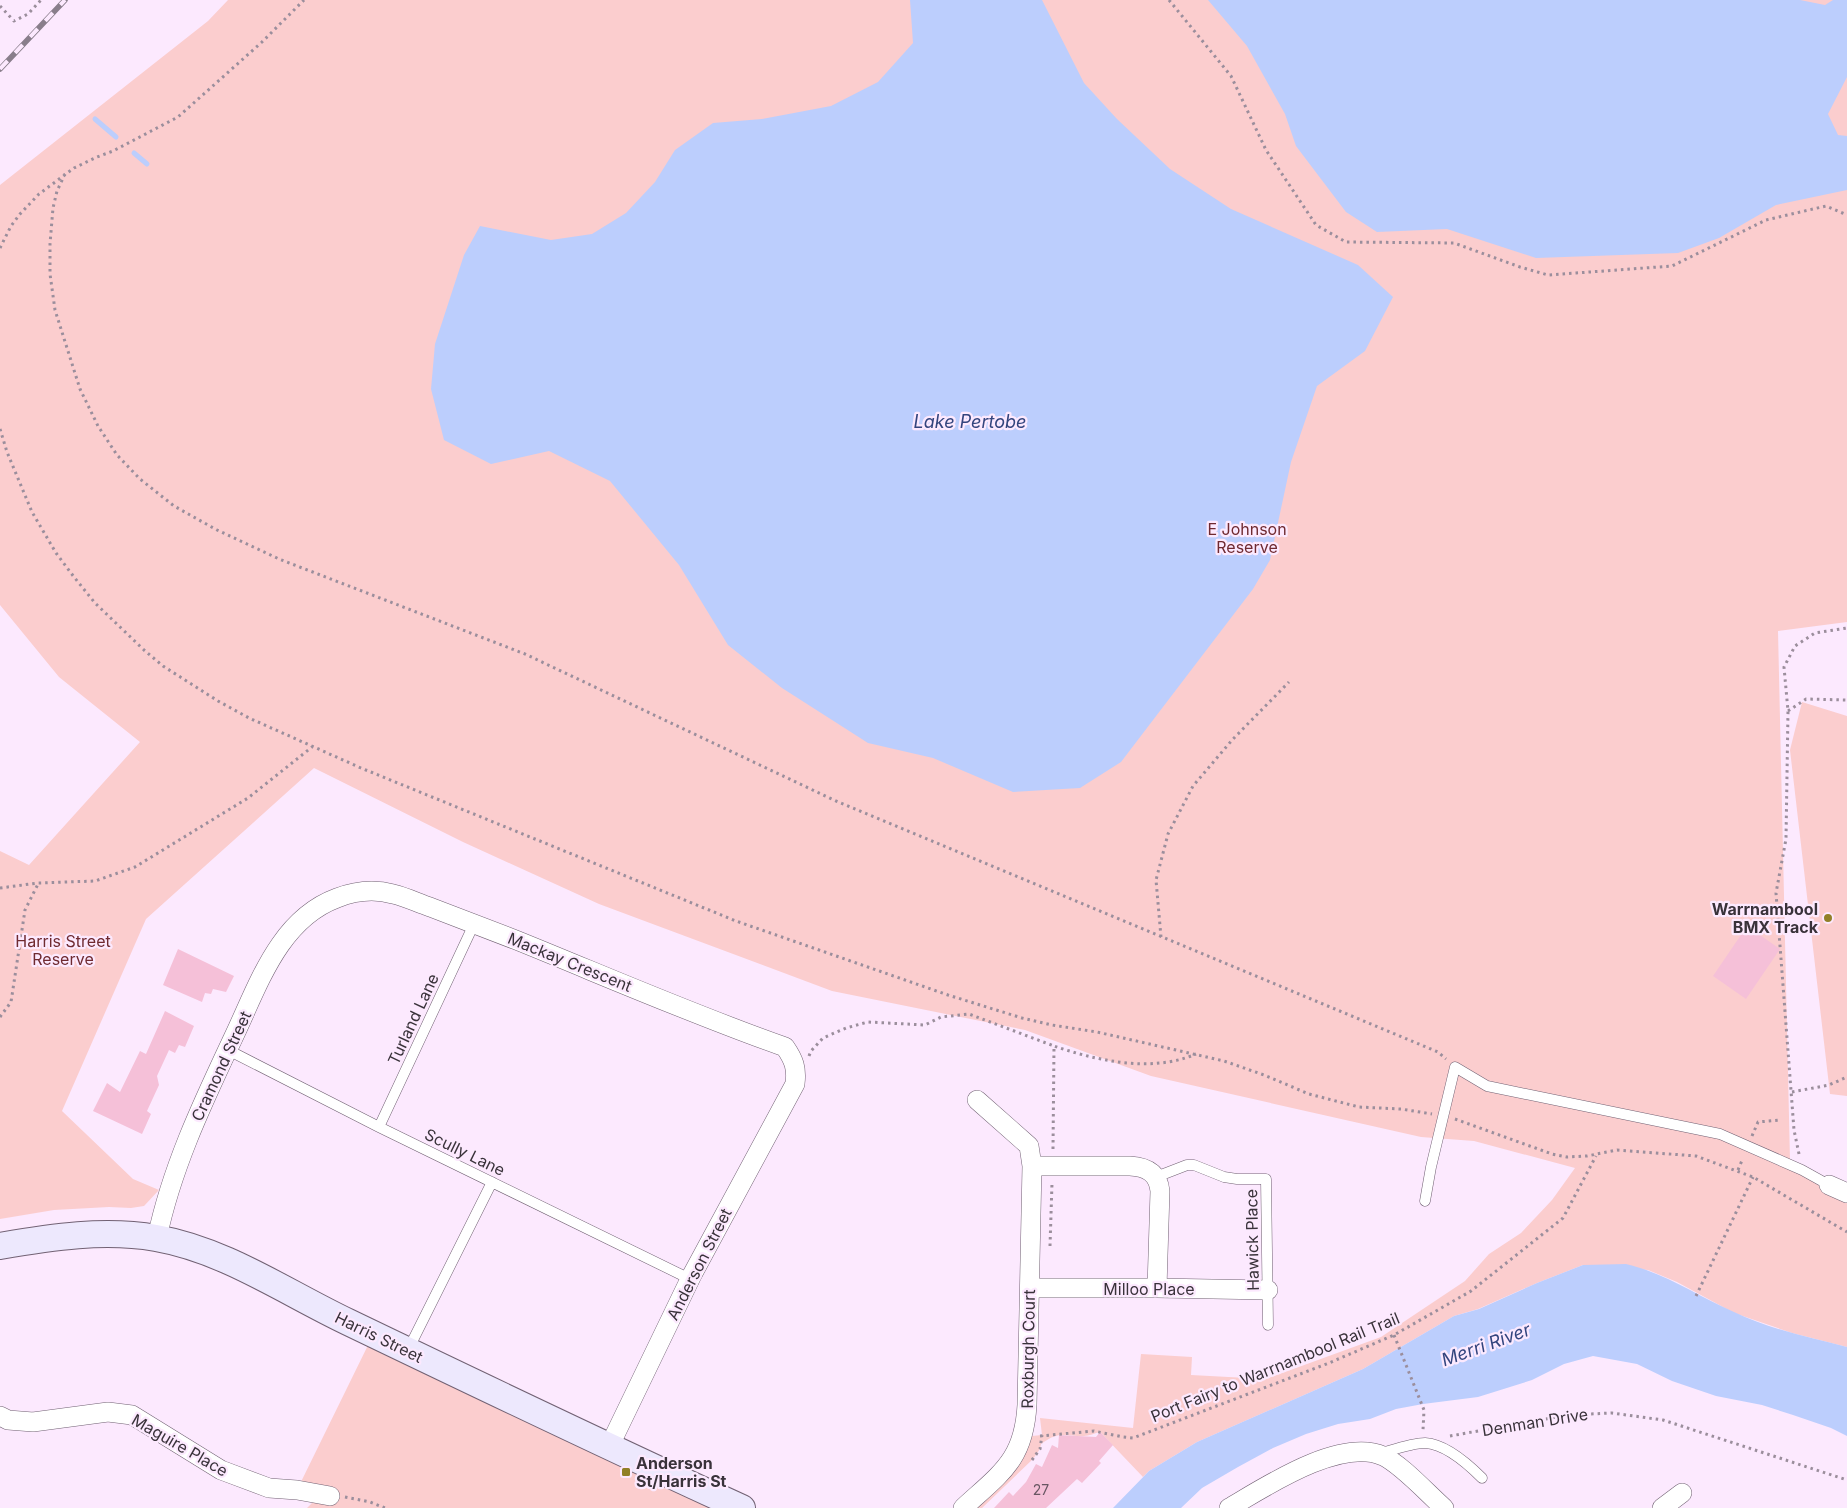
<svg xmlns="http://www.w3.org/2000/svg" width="1847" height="1508" viewBox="0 0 1847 1508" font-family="Inter,sans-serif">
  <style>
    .green { fill: #fbcdce }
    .water { fill: #bccefd }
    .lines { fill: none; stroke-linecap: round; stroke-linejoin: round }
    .stream { stroke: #bccefd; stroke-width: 5 }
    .building { fill: #f5c0d8 }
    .lane-casing { stroke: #716173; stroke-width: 11 }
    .street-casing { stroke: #716173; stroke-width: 20 }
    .secondary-casing { stroke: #716173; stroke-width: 28 }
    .path { stroke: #9b8e9c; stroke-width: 3; stroke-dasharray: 2.5 4; stroke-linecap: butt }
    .lane { stroke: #fff; stroke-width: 10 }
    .street { stroke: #fff; stroke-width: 19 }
    .secondary { stroke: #ede8fd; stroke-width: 26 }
    .rail-casing { stroke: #897e8b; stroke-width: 5.5 }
    .rail { stroke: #fce9fe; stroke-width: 4; stroke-dasharray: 11; stroke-linecap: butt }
    .poi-dot { fill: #918027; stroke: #fce9fe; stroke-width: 2 }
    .labels { text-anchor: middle; stroke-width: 4.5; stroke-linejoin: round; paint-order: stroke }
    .number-label { font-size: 14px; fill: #685662 }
    .park-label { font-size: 16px; fill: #6f2a31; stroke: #fce9fe }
    .poi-label { font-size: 16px; font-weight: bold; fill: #39323a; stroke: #fce9fe; text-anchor: end }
    .street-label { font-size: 16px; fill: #39323a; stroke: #fce9fe }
    .water-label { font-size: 18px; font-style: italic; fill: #33457e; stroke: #fce9fe }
  </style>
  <rect width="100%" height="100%" fill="#fce9fe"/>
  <path class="green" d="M228 0H1847V622L1778 631 1790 1161 1847 1193V1347L1792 1333 1734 1313 1677 1282 1648 1270 1583 1265 1537 1283 1478 1309 1454 1316 1363 1369 1197 1442 1149 1471 1143 1477 1100 1432C1095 1433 1089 1436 1084 1436 1063 1437 1061 1430 1041 1444L1040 1449 1033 1459 982 1508H963L1022 1437 1042 1435 1040 1418 1133 1428 1141 1354 1192 1357 1191 1375 1266 1379 1381 1337 1465 1281 1489 1254 1521 1233 1552 1200 1575 1168 1474 1141 1421 1137 1151 1076 1025 1030 832 991 599 904 463 842 314 768 146 919 62 1111 133 1179 159 1190 144 1206 131 1208 109 1207 54 1210 0 1219V851L29 865 140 742 59 677 0 605V185L208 21Z
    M1802 702 1847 716V1096L1830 1094 1790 750Z
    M373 1335 723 1508H307L313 1502 297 1490Z"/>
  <path class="water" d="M910 0H1042L1084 83 1117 119 1170 169 1231 209 1358 265 1393 297 1365 351 1317 386 1291 462 1270 560 1253 589 1121 762 1080 788 1013 792 933 758 868 743 782 688 728 645 679 565 610 481 549 451 491 464 444 440 431 389 435 344 464 255 480 226 551 240 592 234 626 213 655 182 675 150 713 123 762 119 831 106 878 82 913 43Z
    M1208 0H1800L1825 5 1833 0H1847V77L1828 114 1838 135 1847 136V190L1776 205 1719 238 1678 253 1536 258 1447 229 1377 232 1346 212 1296 146 1285 114 1247 46Z
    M1626 1264C1668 1274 1695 1295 1734 1312 1769 1329 1809 1337 1847 1347V1436L1831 1428 1793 1415 1762 1405 1716 1396 1672 1381 1637 1364 1593 1356 1564 1364 1532 1380 1478 1397 1423 1404 1396 1409 1370 1419 1338 1424 1306 1434 1273 1448 1238 1467 1202 1488 1181 1508H1113L1149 1471 1197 1442 1363 1369 1454 1316 1479 1309 1537 1283 1583 1265Z"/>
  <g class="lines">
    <path class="stream" d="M95 119 116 137
      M134 153 147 164"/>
  </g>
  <path class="building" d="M1747 926 1780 949 1746 999 1713 976Z
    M178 949 234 976 226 992 213 989 211 994 205 993 202 1002 163 985Z
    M165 1011 194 1026 185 1047 179 1045 175 1053 169 1050 157 1076 159 1085 147 1111 151 1114 142 1134 93 1111 107 1083 120 1092 140 1051 146 1054Z
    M1100 1432 1113 1445 1099 1461 1101 1463 1082 1483 1077 1479 1046 1508H994L1009 1492 1013 1496 1026 1482 1036 1464 1042 1467 1052 1445 1058 1448 1059 1435 1096 1437Z"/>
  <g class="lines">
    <g class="lane-casing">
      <path id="lane" d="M228 1050 379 1127 690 1279
        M379 1127 474 924
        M1156 1177 1187 1165H1194L1224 1177 1237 1179H1266L1268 1325
        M1425 1201 1431 1167 1455 1067 1487 1086 1720 1134 1802 1170 1829 1185
        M408 1350 492 1182
        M1379 1454C1393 1450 1411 1443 1425 1443 1446 1444 1468 1464 1482 1478"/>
    </g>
    <g class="street-casing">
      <path id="street" d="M1032 1166H1130C1147 1167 1158 1173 1160 1191L1157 1288
        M1829 1185 1847 1193
        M157 1238C172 1166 204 1100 235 1034 259 983 280 919 337 898 355 891 375 889 393 894 406 897 418 903 430 907 459 918 488 929 516 940 605 976 694 1015 785 1047 794 1060 797 1068 795 1084L692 1275 609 1447
        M1030 1288H1157L1268 1290
        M0 1416 8 1420 33 1422 108 1412 132 1415 221 1470 269 1488 297 1490 330 1496
        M963 1508C1001 1473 1024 1460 1027 1405L1032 1166 1029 1146 977 1100
        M1229 1508C1265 1487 1340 1437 1383 1456 1402 1465 1427 1493 1444 1508
        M1662 1508 1682 1493"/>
    </g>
    <g class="secondary-casing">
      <path id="secondary" d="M0 1246C51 1237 105 1229 156 1238 225 1250 285 1292 348 1322 479 1385 610 1448 742 1508"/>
    </g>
    <path class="path" d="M1169 0 1231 76 1266 150 1316 225 1346 242 1454 243 1520 267 1548 275 1576 273 1672 266 1766 220 1826 206 1847 215
      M0 6 14 21 28 14 41 0
      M65 174 57 191 53 208 50 244V274L55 310 80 389 98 426 117 455 140 479 174 506 217 530 279 559 525 654 836 801 1438 1052 1446 1059
      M0 248 11 226 20 214 39 194 74 168 97 157 113 151 178 117 262 42 304 0
      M0 429 7 452 32 512 56 553 74 577 95 603 144 650 163 666 218 701 249 718 361 768 736 921 948 995 1022 1018 1052 1025 1097 1032 1224 1061 1264 1075 1309 1094 1359 1107 1401 1109 1432 1114
      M1788 711 1806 699 1847 700
      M0 888 38 883 95 881 135 867 248 798 312 747
      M1161 937 1156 880 1168 834 1193 786 1233 739 1289 682
      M0 1017 11 1002 25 910 38 884
      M809 1056 811 1051 823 1038 846 1028 868 1022 925 1025 941 1017 969 1014 1054 1046
      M1792 1092 1829 1085 1847 1077
      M1455 1119 1552 1154 1567 1157 1587 1156 1617 1150 1696 1156 1753 1177 1847 1232
      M1752 1136 1758 1122 1780 1120
      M1053 1149 1054 1046C1098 1061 1152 1073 1196 1054
      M1799 1154 1794 1130 1776 893 1786 839 1788 711 1784 667 1795 646 1815 633 1847 628
      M1738 1170 1743 1158
      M1050 1246 1052 1183
      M1696 1296 1753 1177
      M1394 1335 1424 1410 1423 1430
      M1040 1436 1094 1431 1123 1437 1133 1438 1329 1363 1394 1335 1471 1291 1563 1218 1596 1156
      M1450 1436 1568 1415 1612 1413 1663 1420 1847 1480
      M1032 1460 1040 1449 1042 1435
      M345 1497 370 1502 385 1508"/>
    <use href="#lane" class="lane"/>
    <use href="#street" class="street"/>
    <use href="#secondary" class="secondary"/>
    <g class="rail-casing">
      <path id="rail" d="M0 69 65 0"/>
    </g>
    <use href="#rail" class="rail"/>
  </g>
  <g class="poi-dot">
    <circle cx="1828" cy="918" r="5"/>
    <rect x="621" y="1467" width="10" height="10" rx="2.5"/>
  </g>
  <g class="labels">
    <g class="number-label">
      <text x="1041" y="1495">27</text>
    </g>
    <g class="park-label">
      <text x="1247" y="535">E Johnson<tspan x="1247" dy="18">Reserve</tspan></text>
      <text x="63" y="947">Harris Street<tspan x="63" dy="18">Reserve</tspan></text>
    </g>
    <g class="poi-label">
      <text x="1818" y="915">Warrnambool<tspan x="1818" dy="18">BMX Track</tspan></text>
      <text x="636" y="1469" text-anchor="start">Anderson<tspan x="636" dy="18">St/Harris St</tspan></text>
    </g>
    <g class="street-label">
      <text transform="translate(570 962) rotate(22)" y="6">Mackay Crescent</text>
      <text transform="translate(413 1019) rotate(-65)" y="6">Turland Lane</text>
      <text transform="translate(221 1066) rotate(-65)" y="6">Cramond Street</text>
      <text transform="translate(465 1152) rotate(26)" y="6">Scully Lane</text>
      <text transform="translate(1252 1240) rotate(-91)" y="6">Hawick Place</text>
      <text transform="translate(699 1264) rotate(-63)" y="6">Anderson Street</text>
      <text x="1149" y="1295">Milloo Place</text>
      <text transform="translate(379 1337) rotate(26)" y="6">Harris Street</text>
      <text transform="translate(1028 1349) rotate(-89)" y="6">Roxburgh Court</text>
      <text transform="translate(1275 1367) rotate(-22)" y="6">Port Fairy to Warrnambool Rail Trail</text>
      <text transform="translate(1535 1422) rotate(-9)" y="6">Denman Drive</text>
      <text transform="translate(180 1445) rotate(30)" y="6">Maguire Place</text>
    </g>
    <g class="water-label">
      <text x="970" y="428">Lake Pertobe</text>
      <text transform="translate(1486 1345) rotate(-20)" y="6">Merri River</text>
    </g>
  </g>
</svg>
